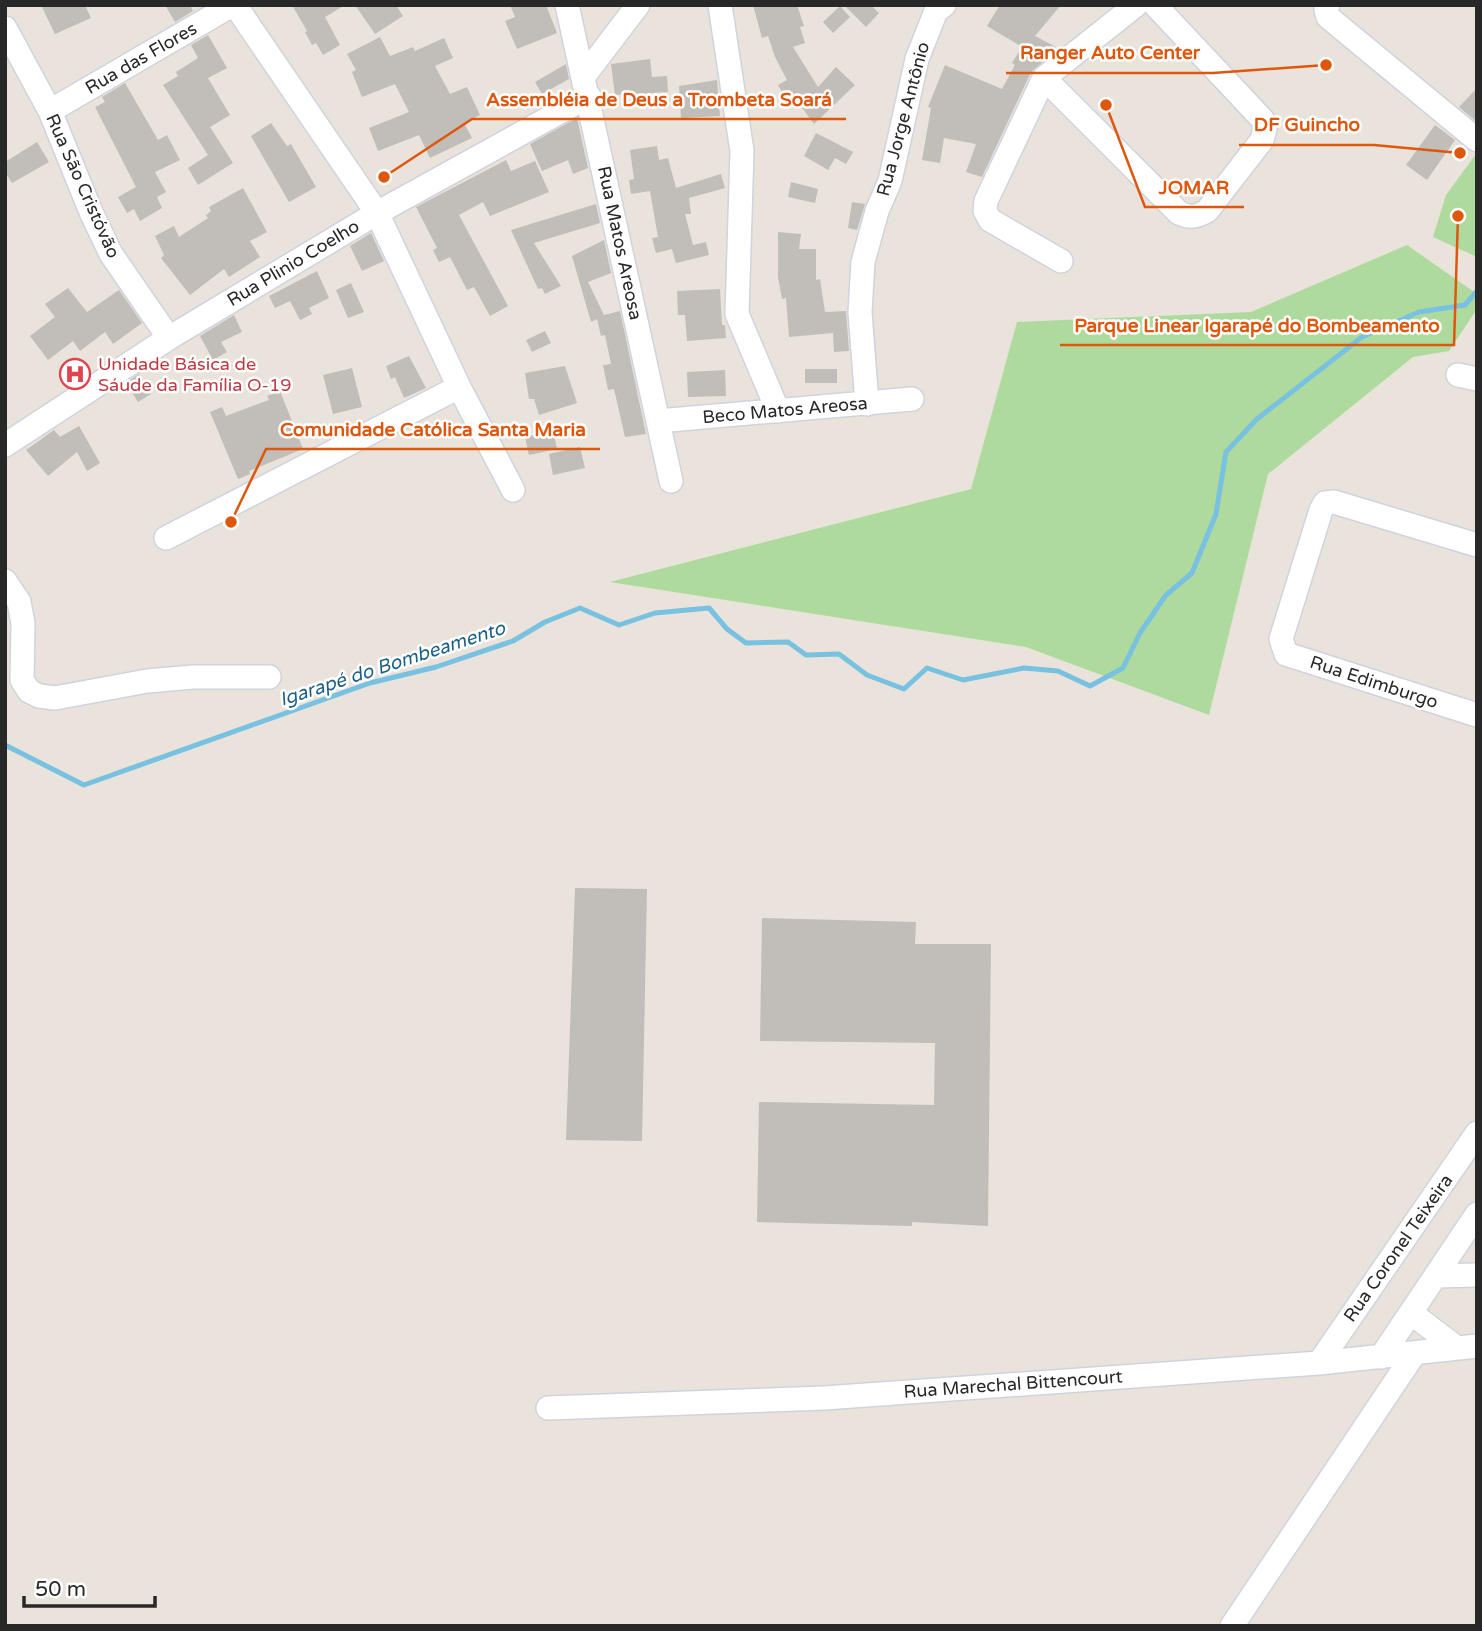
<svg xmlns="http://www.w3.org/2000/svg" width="1482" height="1631" viewBox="0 0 1482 1631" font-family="'Varela Round',sans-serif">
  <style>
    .green { fill: #afda9d }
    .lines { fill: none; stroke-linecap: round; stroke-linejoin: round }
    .stream { stroke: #78c1e1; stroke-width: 5 }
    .building { fill: #c1bdb8 }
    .minor-casing { stroke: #d0d3df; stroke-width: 26 }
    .minor { stroke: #fff; stroke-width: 23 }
    .labels { text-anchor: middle; stroke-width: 5; stroke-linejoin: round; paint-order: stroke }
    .street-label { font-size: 18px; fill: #282828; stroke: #fff }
    .health-label { font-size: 18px; fill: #be3a42; stroke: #fff; text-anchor: start }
    .water-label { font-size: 19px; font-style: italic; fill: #1b5f89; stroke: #fff }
    .leader { fill: none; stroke: #de570d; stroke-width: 2.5 }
    .callout-dot { fill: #de570d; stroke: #fff; stroke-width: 2.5 }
    .callout-label { font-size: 19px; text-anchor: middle; font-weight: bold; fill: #de570d; stroke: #fff; stroke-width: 5; stroke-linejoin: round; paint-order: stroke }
  </style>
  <rect width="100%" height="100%" fill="#e9e3db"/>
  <path class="green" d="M1476 154 1477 155V257L1433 237 1446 195Z
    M1407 245 1477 294V309L1449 351 1413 357 1268 474 1209 715 1026 647 610 582 971 489 1017 322 1251 312Z"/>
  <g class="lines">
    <path class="stream" d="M5 745 84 785 370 683 436 667 513 641 545 622 580 608 619 625 655 613 709 608 727 629 746 643 788 642 806 655 839 654 867 675 904 689 927 668 963 680 1024 668 1058 671 1090 686 1123 668 1140 633 1166 595 1192 573 1216 514 1226 452 1257 419 1362 337 1419 312 1465 305 1477 291"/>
  </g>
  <path class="building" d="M41 5H85L91 18 55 34Z
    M165 5H190L193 11 175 22Z
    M292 5H345L325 17 340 45 323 55 316 43 312 45 305 32 307 31Z
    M355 5H396L403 16 375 34Z
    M510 5H546L557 33 517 49 505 21 515 17Z
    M753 5H797L804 26 800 27 805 43 793 47 818 87 836 67 855 85 814 124 792 94 785 97 778 85 787 80 775 57 768 36 762 38Z
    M844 5H871L879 13 866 27Z
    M1000 5H1061L1035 36 1056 47 1052 54 1031 72 982 177 966 172 976 144 944 138 940 163 922 160 931 108 928 107 945 65 1002 89 1015 65 1012 63 1022 47 987 26Z
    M840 6 850 17 833 33 823 22Z
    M208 35 227 68 208 78 230 115 210 127 233 163 198 185 188 168 208 155 163 85 178 76 176 72 198 58 191 45Z
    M380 37 390 56 413 47 415 51 444 38 453 58 435 66 450 94 467 87 480 115 464 123 472 138 430 158 419 135 378 151 369 128 409 112 395 84 362 97 352 72 356 70 347 54Z
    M650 59 652 77 667 76 668 92 615 95 611 64Z
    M566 64 569 79 542 94 535 82Z
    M717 80 720 116 681 118 679 86Z
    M125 83 158 140 167 135 180 160 155 172 166 192 157 197 162 208 140 221 134 209 127 213 118 197 136 187 95 107 105 102 102 97Z
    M1477 88V122L1459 107Z
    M577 118 588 168 573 174 568 160 542 171 530 144Z
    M271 123 287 146 291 144 316 187 289 202 251 136Z
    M1435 125 1455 140 1427 180 1406 165Z
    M816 133 853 152 846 164 835 158 828 170 804 156Z
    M37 142 49 162 12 183 5 172V162Z
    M657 146 659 160 668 158 676 188 721 174 725 188 689 198 691 214H685L693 245 706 242 709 255 676 263 672 249 656 253 652 238 658 237 650 191 631 194 629 180 634 179 630 150Z
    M506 160 511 171 535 161 549 192 490 216 483 202 459 215 508 306 490 316 474 287 467 290 450 257 439 262 433 250 437 248 416 207Z
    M791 182 818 189 815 203 788 197Z
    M243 188 267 232 250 241 260 257 229 277 224 269 190 295 161 258 164 255 155 236 174 226 179 237 208 218 206 215 211 211 209 207Z
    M852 202 865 204 857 230 848 228Z
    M596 204 600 223 534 243 561 286 545 294 542 288 538 289 511 230Z
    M778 232 801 234 799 249H816V280L820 279 825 312 846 311 849 351 834 352 833 333 789 337 786 298 782 299 778 277Z
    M371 233 384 261 362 271 350 246Z
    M604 240 611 273 588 282 604 315 620 311 646 434 625 437 614 389 608 390 603 365 611 364 605 335 601 336 597 319 591 322 572 256Z
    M317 271 329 298 309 308 312 314 300 320 290 301 275 308 269 296Z
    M351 283 364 312 348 318 336 290Z
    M68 288 87 312 119 290 142 323 113 344 105 332 80 351 73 341 48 360 30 336 55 317 45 304Z
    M720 289 722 325H725L726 338 687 341 685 315H678L677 291Z
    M234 315 242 332 221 342 227 352 213 360 200 336Z
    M545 331 551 343 532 352 526 340Z
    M409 356 426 388 404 398 395 377 391 379 386 366Z
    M565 366 577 403 539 415 534 399H529L525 373Z
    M352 368 362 407 333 414 323 375Z
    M805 369H837V383H805Z
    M725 370 726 396 688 397 687 372Z
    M139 374 151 394 138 402 126 383Z
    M280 391 303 449 249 471 250 474 238 479 210 412 222 407 226 416 269 400 267 396Z
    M79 426 100 463 87 471 77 452 48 476 26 450 54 430 60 437Z
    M553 431 557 449 529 455 525 437Z
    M580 447 585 468 553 475 549 454Z
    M575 888 647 889 642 1141 566 1140Z
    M762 918 916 922 915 944H991L988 1226 912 1222V1226L757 1222 759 1102 934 1105 935 1043 760 1041Z"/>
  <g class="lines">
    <g class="minor-casing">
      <path id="minor" d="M235 5 377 213 459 387 513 490
        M567 5 671 481
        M720 5 742 151 737 314 778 411
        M1328 5 1326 10 1328 17 1477 140
        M5 28 50 111 91 212 111 254 169 338
        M584 76 638 5
        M1044 78 1179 213C1190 218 1196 217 1207 211L1262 140 1265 129 1263 120 1155 5
        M50 111 232 5
        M1061 261 990 220 985 211 986 201 1044 78 1136 5
        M1458 375 1477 379
        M867 404 860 312 863 262 877 211 890 181 917 59 936 11 944 5
        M658 421 912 399
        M5 445 169 338 377 213 589 96
        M166 538 459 387
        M1477 545 1334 502 1325 503 1321 510 1281 639 1286 654 1477 715
        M5 581 19 602 23 623 22 680 29 691 39 696 55 698 147 681 193 677H269
        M1436 1276 1477 1275
        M1411 1313 1457 1348
        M1381 1357 1477 1214
        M1319 1363 1477 1133
        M548 1408 824 1398 1319 1363 1477 1346
        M1232 1626 1414 1354"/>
    </g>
    <use href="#minor" class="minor"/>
  </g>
  <defs>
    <g id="hospital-ring" transform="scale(1.575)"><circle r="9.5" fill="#fff" stroke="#e0444e" stroke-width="1.5"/><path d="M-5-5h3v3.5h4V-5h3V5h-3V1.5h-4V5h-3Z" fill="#e0444e"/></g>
  </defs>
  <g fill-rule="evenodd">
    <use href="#hospital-ring" x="75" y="374"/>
  </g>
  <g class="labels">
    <g class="street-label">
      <text transform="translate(141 58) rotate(-30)" y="6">Rua das Flores</text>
      <text transform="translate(903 119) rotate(-75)" y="6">Rua Jorge Antônio</text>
      <text transform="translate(83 186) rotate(66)" y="6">Rua São Cristóvão</text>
      <text transform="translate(620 243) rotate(78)" y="6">Rua Matos Areosa</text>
      <text transform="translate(293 263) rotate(-31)" y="6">Rua Plinio Coelho</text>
      <text transform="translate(785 410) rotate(-5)" y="6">Beco Matos Areosa</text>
      <text transform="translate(1374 682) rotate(18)" y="6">Rua Edimburgo</text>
      <text transform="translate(1398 1248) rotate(-55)" y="6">Rua Coronel Teixeira</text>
      <text transform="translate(1013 1384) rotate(-4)" y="6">Rua Marechal Bittencourt</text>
    </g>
    <g class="health-label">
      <text x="98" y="370">Unidade Básica de<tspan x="98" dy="21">Sáude da Família O-19</tspan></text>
    </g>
    <g class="water-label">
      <text transform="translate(392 663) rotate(-18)" y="7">Igarapé do Bombeamento</text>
    </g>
  </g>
  <path class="leader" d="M1326 65L1213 73H1006M384 177L472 119H846M1460 153L1374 145H1239M1106 105L1145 207H1244M1458 216L1454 345H1060M231 522L266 449H600"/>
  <g class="callout-dot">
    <circle cx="1326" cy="65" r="7"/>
    <circle cx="384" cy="177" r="7"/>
    <circle cx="1460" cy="153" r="7"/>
    <circle cx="1106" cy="105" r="7"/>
    <circle cx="1458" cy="216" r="7"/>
    <circle cx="231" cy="522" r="7"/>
  </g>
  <g class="callout-label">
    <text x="1110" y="59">Ranger Auto Center</text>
    <text x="659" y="106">Assembléia de Deus a Trombeta Soará</text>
    <text x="1307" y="131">DF Guincho</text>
    <text x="1194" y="194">JOMAR</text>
    <text x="1257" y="332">Parque Linear Igarapé do Bombeamento</text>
    <text x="433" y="436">Comunidade Católica Santa Maria</text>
  </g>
  <rect width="1482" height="1631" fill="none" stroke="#282828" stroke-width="14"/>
  <path d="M24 1596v10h131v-10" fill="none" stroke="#282828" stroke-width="3.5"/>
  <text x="35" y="1596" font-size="21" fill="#282828" stroke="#ffffff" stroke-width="5" paint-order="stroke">50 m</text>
</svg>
